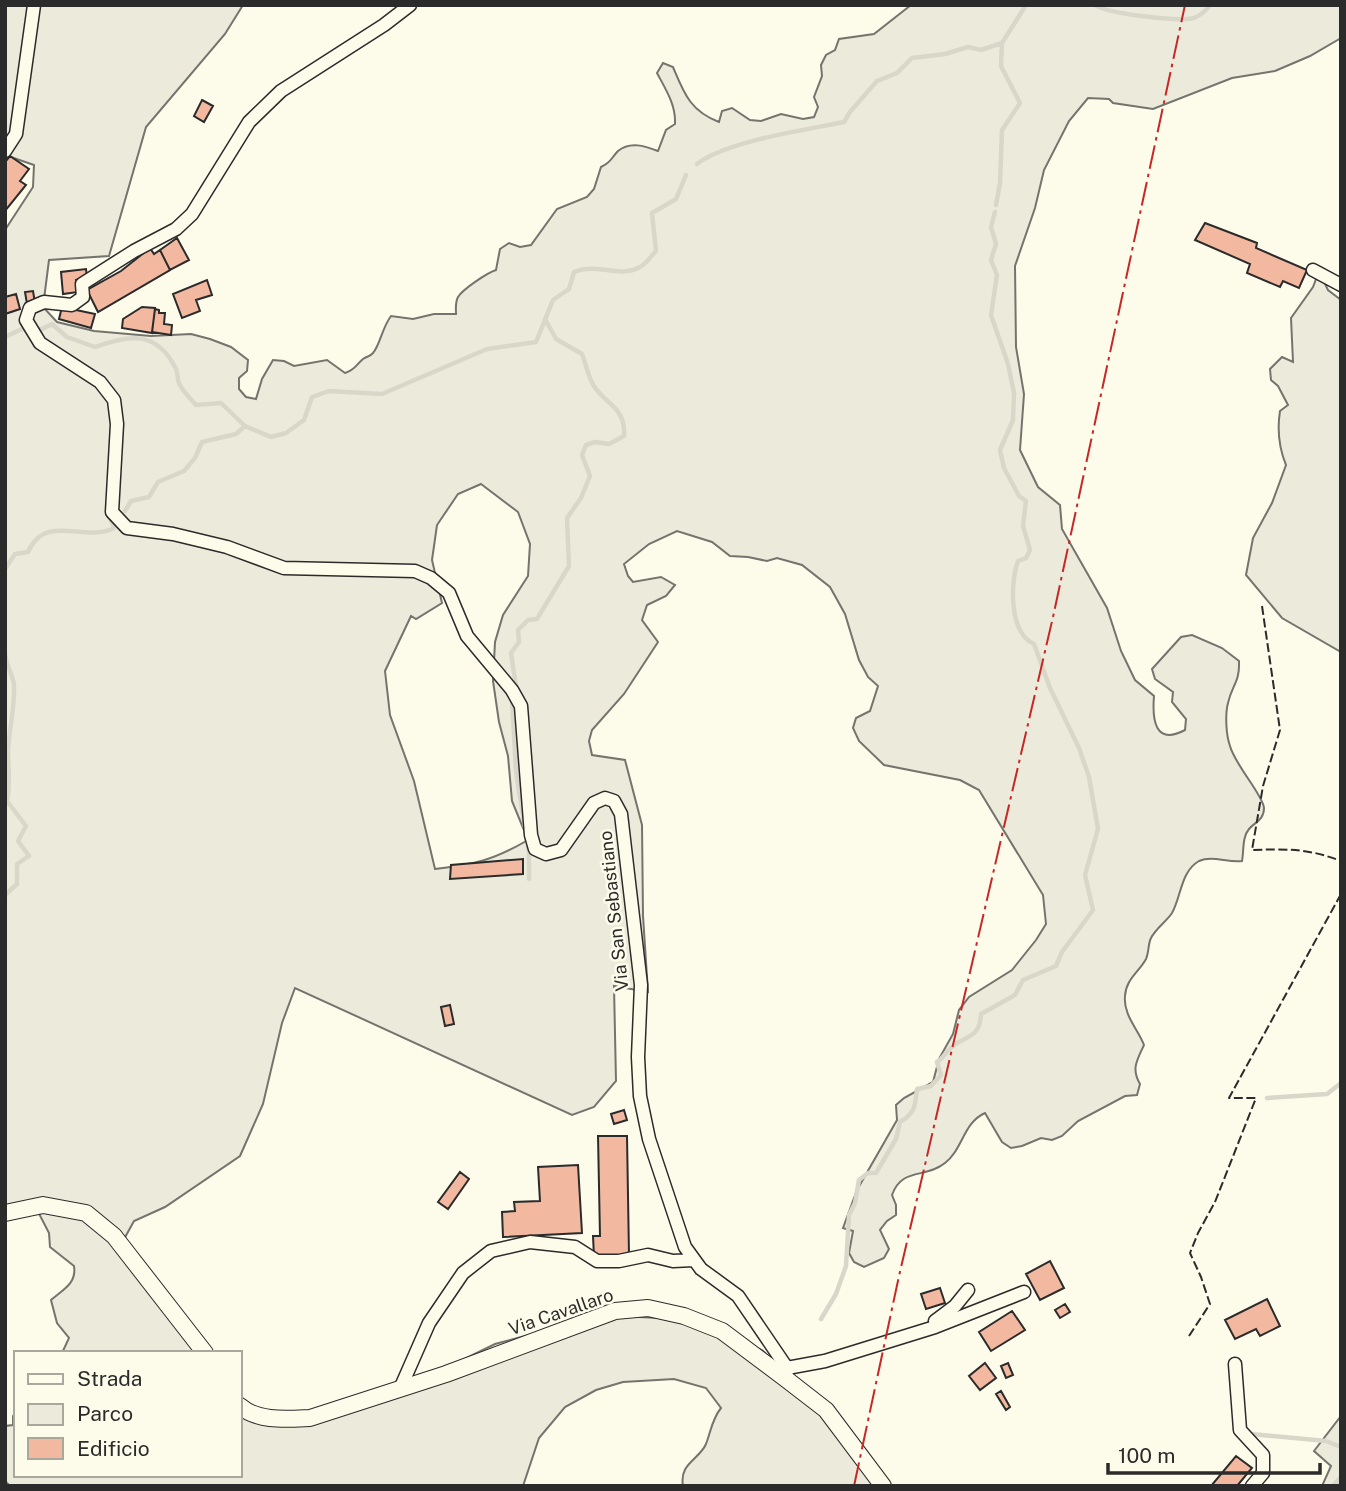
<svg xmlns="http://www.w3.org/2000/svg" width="1346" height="1491" viewBox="0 0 1346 1491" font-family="'Public Sans',sans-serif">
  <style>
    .green { fill: #ecebdb; stroke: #74746e; stroke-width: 2; fill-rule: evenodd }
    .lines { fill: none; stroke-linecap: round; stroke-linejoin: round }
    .stream { stroke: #d8d7c9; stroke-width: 4.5 }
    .building { fill: #f2b8a0; stroke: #2b2b2b; stroke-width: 2 }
    .minor-casing { stroke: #2b2b2b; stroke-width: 15 }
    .tertiary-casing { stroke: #2b2b2b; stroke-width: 18 }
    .minor { stroke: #fdfbea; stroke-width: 12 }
    .tertiary { stroke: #fdfbea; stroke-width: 16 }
    .fence { stroke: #2b2b2b; stroke-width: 2; stroke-dasharray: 9 3.5; stroke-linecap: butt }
    .power { stroke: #c62828; stroke-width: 2; stroke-dasharray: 24 5 3.5 5; stroke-linecap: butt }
    .labels { text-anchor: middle; stroke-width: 5; stroke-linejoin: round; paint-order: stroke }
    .street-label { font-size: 18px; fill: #2b2b2b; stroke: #fdfbea }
  </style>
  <rect width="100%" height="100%" fill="#fdfbea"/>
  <path class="green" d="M5 5H243L225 34 146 127 109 256 49 260 43 307 57 322 94 331 151 336 191 334 210 339 231 347 248 360 247 371 239 378V389L246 397 256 399 262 379 273 360 284 361 294 366 327 360 345 373C355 370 356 365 363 359 369 355 368 358 373 353 380 345 382 328 391 316L413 319 434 314H456C456 308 455 303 458 297 463 289 487 273 496 270L500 249 509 243 520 247 531 245 557 209 587 197 594 189 601 167C612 162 611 158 618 151 630 141 645 146 658 151L666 130 675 124C676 105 666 90 657 73L663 63 673 67C684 93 690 111 719 122L722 111 732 108 750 120 761 121 781 114 803 119 814 117 818 107 814 97 822 76 821 65 826 55 835 50 839 39 874 34 911 5H1341V38L1310 56 1275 71 1232 78 1153 109 1113 103 1109 99 1088 98 1069 121 1044 170 1035 208 1015 266 1016 347 1024 394 1020 450 1038 487 1060 505 1062 529 1107 608 1121 651 1135 680 1154 696C1152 720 1155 746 1185 730L1186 719 1172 702 1173 692 1155 679 1152 669 1181 637 1192 635 1222 648 1239 661C1240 682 1232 685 1228 703 1225 714 1226 735 1230 746 1235 765 1263 795 1264 808 1264 820 1255 822 1249 829 1242 837 1244 851 1242 861 1228 863 1212 855 1199 861 1181 871 1181 897 1172 913 1166 922 1156 928 1151 938 1148 944 1149 952 1146 959 1139 972 1126 979 1125 996 1123 1015 1138 1029 1144 1045 1137 1060 1131 1069 1140 1084L1137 1095 1125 1096 1078 1121 1062 1136 1052 1140 1041 1138 1022 1146 1011 1148 1002 1142 985 1113C963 1123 963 1149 945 1163 925 1179 902 1167 892 1195L896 1205V1215L887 1221 880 1230 889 1249 884 1258 864 1267 854 1262 849 1253 853 1231 843 1228 857 1190 897 1120 896 1105 904 1098 933 1082 939 1059 953 1034 959 1010 969 997 1012 970 1036 940 1046 924 1043 895 979 790 960 780 884 765 859 741 853 728 856 718 870 711 878 686 868 677 859 660 845 614 830 587 802 565 777 558 767 561 748 557 730 556 712 542 677 531 649 544 624 564 628 576 633 582 661 577 675 585 666 596 647 605 642 620 658 642 624 694 592 730 589 741 592 755 625 760 642 825 643 916 648 992 614 986 616 1081 594 1107 572 1115 295 988 282 1023 263 1104 240 1156 165 1207 134 1221 123 1241 206 1353H62L69 1338 57 1323 51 1300C62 1290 77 1284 74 1266L50 1247 49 1233 32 1200 5 1207V230L33 187 34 165 5 155ZM481 484 518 512 530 544 528 576 503 615 495 642 493 681 499 722 508 756 512 801 528 840C492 861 475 864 435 869L414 781 390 715 385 671 411 616 416 619 442 603 432 560 437 525 458 494Z
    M1319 271 1328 290 1341 300V652L1282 618 1246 575 1253 538 1272 503 1286 465C1279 448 1277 430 1280 411L1288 405 1278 386 1271 380 1270 369 1282 357 1293 362 1291 318 1313 287Z
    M602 1315 695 1320 762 1350 836 1417 890 1486H683C679 1463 699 1460 706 1444 711 1431 712 1419 721 1408L706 1388 674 1379 623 1382 596 1390 565 1407 539 1438 523 1486H10L5 1481V1426L13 1425V1416L16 1412V1475H240V1405L296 1417 387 1397 495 1344Z
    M1341 1416V1486H1322L1331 1466 1314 1451Z"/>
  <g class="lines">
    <path class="stream" d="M1095 5C1108 14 1170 20 1187 19 1197 19 1204 13 1210 5
      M697 164C727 141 805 130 844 122L850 112 877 81 897 73 912 58 945 54 968 47 981 50 1002 43 1026 5
      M996 205 1000 183 1002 130 1020 103 1001 66 1002 43
      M36 329H42L52 324 67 337 95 347C128 335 156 330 175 367 178 371 177 378 179 383 182 391 190 398 196 405L221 403 245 426 271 437 286 433 304 420 312 397 329 391 382 394 487 349 536 342 553 300 569 289 574 272C597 262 618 279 640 267 646 264 651 256 656 251L652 213 676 199 686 175
      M5 337 22 329H27
      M125 511 131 501 149 497 158 482 184 471 195 458 202 442 236 434 245 426
      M5 569 15 554 28 552C46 512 85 543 114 528L110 518
      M5 654C6 665 13 675 14 685 15 708 9 729 8 752 8 771 11 780 7 801L26 826 18 841 29 856 17 864V884L5 895
      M516 686 511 653 519 642 518 630 528 620 537 619 569 566 567 518 581 498 590 476 582 455 586 445 595 442 609 444 624 436C626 407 605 404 594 386 588 377 586 364 582 354L556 339 545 319
      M512 699 516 772 529 853V879
      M1267 1098 1327 1094 1341 1083
      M821 1319 836 1294 846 1266 849 1215 855 1203 859 1180 868 1173H876L896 1139 900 1122C916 1113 915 1105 917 1089L931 1086 941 1075 937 1062C945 1057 946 1051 953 1046 967 1035 980 1038 981 1014L1015 995 1023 980 1056 966 1062 952 1093 910 1085 875 1098 829 1089 777 1079 748 1050 688 1034 644C1009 633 1010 583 1018 561L1026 558 1030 550 1023 526 1026 501 1019 496 1004 468 1000 450 1013 420 1014 393 1008 364 991 315 997 275 991 260 996 244 991 227 995 212
      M1251 1434 1326 1441 1341 1447
      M1333 1486 1341 1477"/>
  </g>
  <path class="building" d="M202 100 213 106 204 122 194 116Z
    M10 156 29 169 20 181 26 185 5 211V162Z
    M1205 223 1257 243 1256 248 1307 270 1299 288 1283 281 1280 287 1247 273 1250 264 1195 240Z
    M177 238 189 260 170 270 160 250Z
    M150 248 154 254 160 250 170 270 98 312 87 290 121 271Z
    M86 269 87 277 76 280 78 292 63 294 61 272Z
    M207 280 212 295 196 300 200 311 182 318 173 294Z
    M33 291 35 303 27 304 25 292Z
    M16 294 20 309 5 314V297Z
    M62 307 95 314 91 328 59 319Z
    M142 307 155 308 152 333 122 328 123 319Z
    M155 309 159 310V313H165L164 324 172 325 171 335 152 332Z
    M523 859V874L450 879 451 865Z
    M450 1005 454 1024 445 1026 441 1007Z
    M624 1110 627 1120 614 1124 611 1114Z
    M598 1136H627L629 1255 594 1257 593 1236H600Z
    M578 1165 582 1233 503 1237 502 1212 515 1211 514 1202 540 1201 538 1167Z
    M460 1172 469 1179 448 1209 438 1202Z
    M1050 1261 1064 1288 1040 1300 1026 1274Z
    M940 1288 945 1303 926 1309 921 1294Z
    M1267 1299 1280 1326 1260 1336 1256 1329 1235 1339 1225 1320Z
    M1065 1304 1070 1312 1060 1318 1055 1310Z
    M1012 1311 1025 1330 991 1351 979 1332Z
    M985 1363 996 1378 980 1390 969 1376Z
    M1008 1363 1013 1375 1006 1378 1001 1366Z
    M1001 1391 1010 1407 1006 1410 996 1394Z
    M1236 1456 1252 1468 1237 1486H1211Z"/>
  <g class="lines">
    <g class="minor-casing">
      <path id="minor" d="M410 5 384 25 281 91 249 122 192 214 176 229 134 251 82 284 83 297 72 305 44 302 30 308 26 320 40 343 100 382 114 400 117 424 112 512 127 528 173 534 227 547 284 568 415 571 431 578 449 593 467 636 512 690 521 706 531 835 535 849 546 854 561 850 594 803 605 798 614 801 621 814 641 985 638 1057 640 1096 649 1139 685 1247 701 1269 738 1296 787 1368 786 1379
        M5 151 16 134 34 5
        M1313 270 1341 285
        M935 1321 955 1306 968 1290
        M1235 1364 1240 1430 1263 1455V1473L1252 1486
        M787 1368 825 1361 935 1327 1024 1292
        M400 1389 429 1323 463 1273 491 1251 530 1242 575 1247 597 1261H619L648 1255 673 1261 694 1260"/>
    </g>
    <g class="tertiary-casing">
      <path id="tertiary" d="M5 1213 43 1205 86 1213 114 1236 205 1353
        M240 1406C258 1422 287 1419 310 1418L446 1374 615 1311 648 1308 684 1316 722 1331 786 1379 826 1410 883 1486"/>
    </g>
    <use href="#minor" class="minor"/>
    <use href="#tertiary" class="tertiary"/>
    <path class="fence" d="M1262 606 1280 730 1263 786 1252 850C1287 849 1307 848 1341 861
      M1189 1336 1210 1304 1201 1277 1190 1253 1198 1233 1215 1202 1256 1098H1229L1341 894"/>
    <path class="power" d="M854 1486 899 1276 1053 617 1185 5"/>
  </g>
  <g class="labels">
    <g class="street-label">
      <text transform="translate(614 911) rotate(-96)" y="6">Via San Sebastiano</text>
      <text transform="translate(561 1312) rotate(-19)" y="6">Via Cavallaro</text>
    </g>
  </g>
  <rect width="1346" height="1491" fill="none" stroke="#2b2b2b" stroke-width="14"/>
  <rect x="14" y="1351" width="228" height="126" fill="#fdfbea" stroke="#a9a89e" stroke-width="2"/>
  <rect x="28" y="1374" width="35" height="10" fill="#fdfbea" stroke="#a9a89e" stroke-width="2"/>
  <text x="77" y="1386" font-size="21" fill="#2b2b2b">Strada</text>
  <rect x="28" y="1404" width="35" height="21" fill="#ecebdb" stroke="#a9a89e" stroke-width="2"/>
  <text x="77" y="1421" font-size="21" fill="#2b2b2b">Parco</text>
  <rect x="28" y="1438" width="35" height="21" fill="#f2b8a0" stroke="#a9a89e" stroke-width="2"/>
  <text x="77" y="1456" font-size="21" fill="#2b2b2b">Edificio</text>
  <path d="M1108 1463v10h212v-10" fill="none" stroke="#2b2b2b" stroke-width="3.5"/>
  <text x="1118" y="1463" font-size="21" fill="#2b2b2b" stroke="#fdfbea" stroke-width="5" paint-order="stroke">100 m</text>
</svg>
